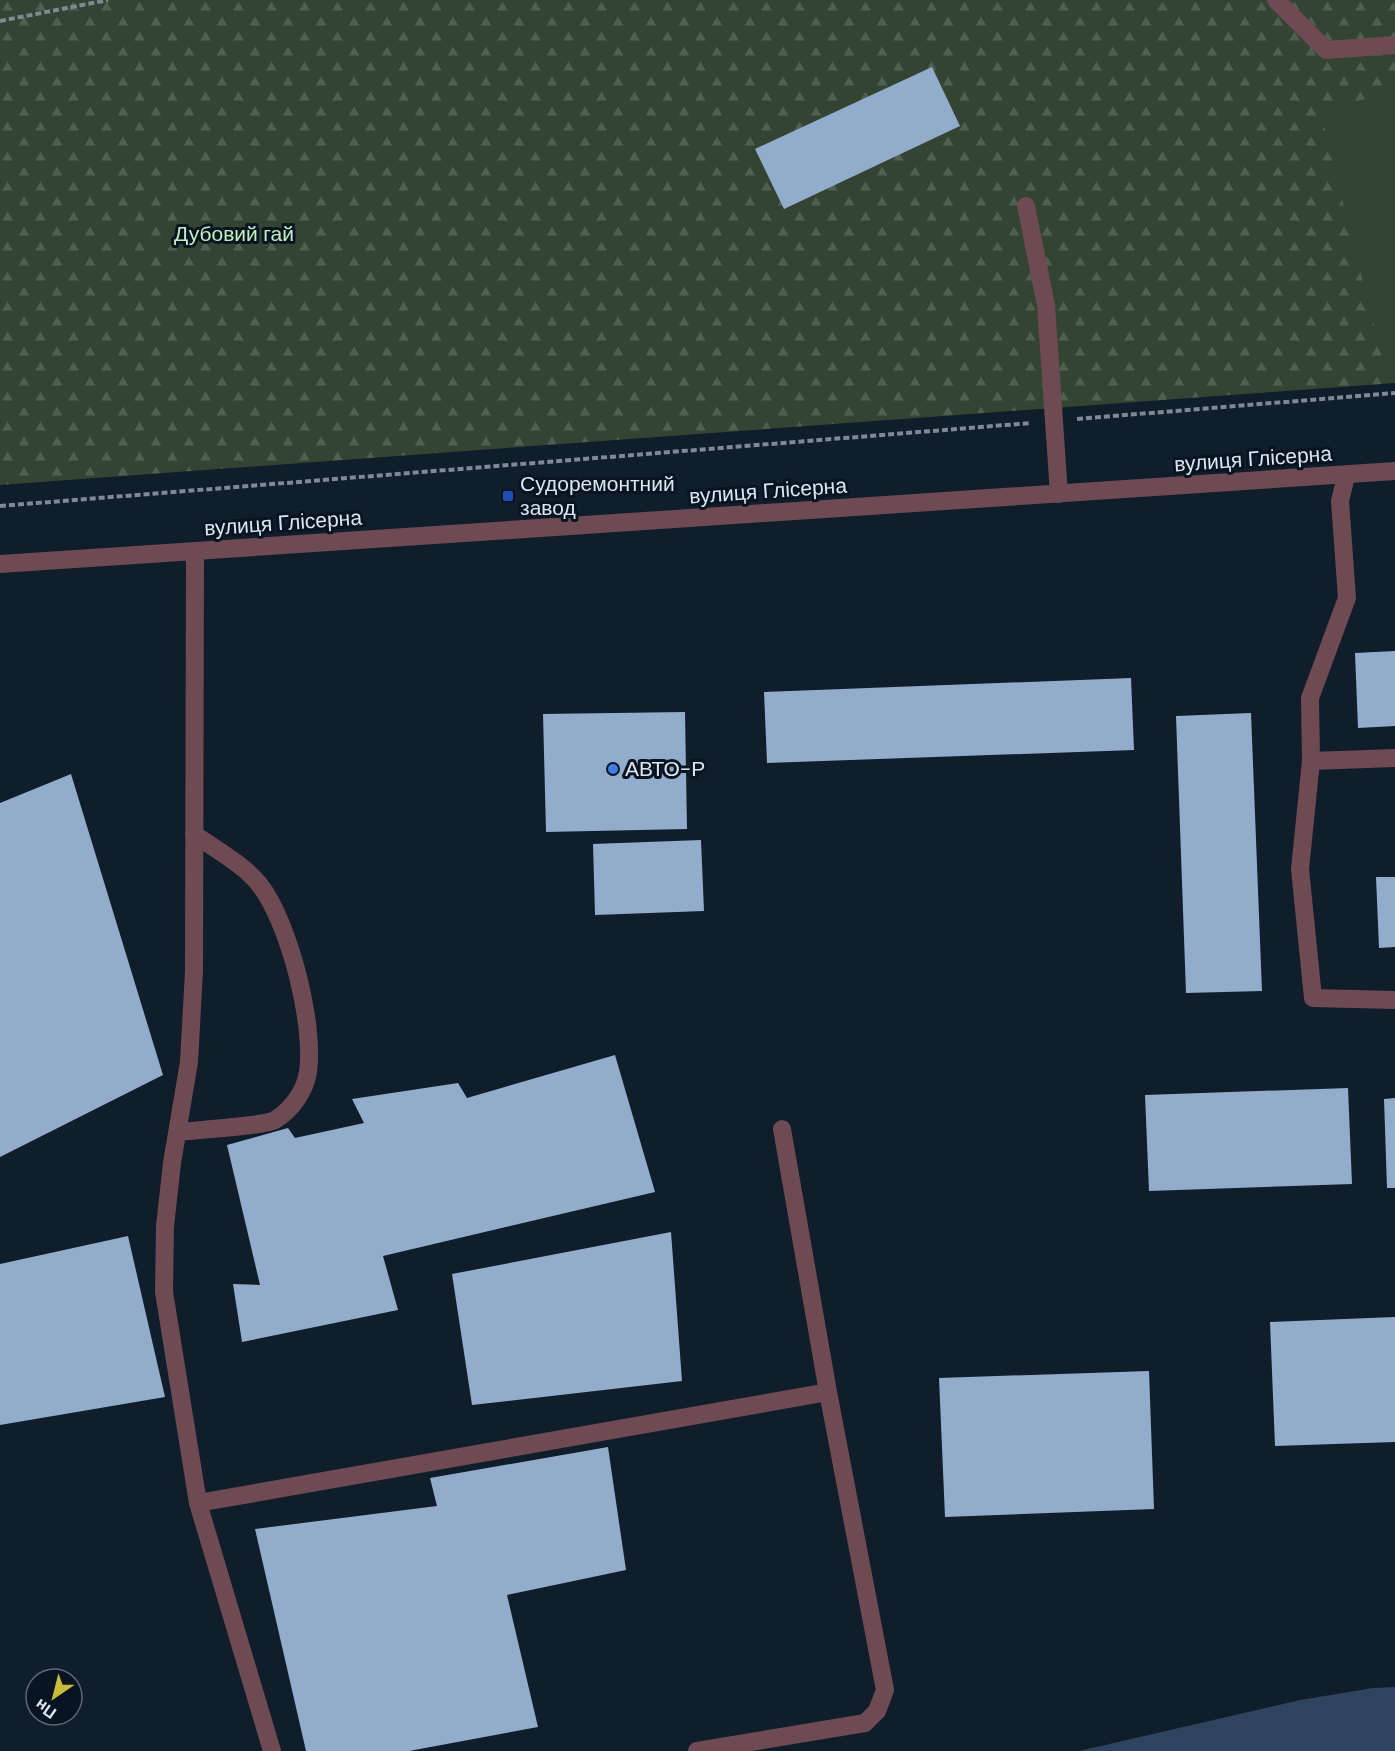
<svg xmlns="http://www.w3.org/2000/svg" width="1395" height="1751" viewBox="0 0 1395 1751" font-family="'DM Sans',sans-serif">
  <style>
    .forest { fill: url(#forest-firs) }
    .pitch { fill: #344432 }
    .water { fill: #2e435e }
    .building { fill: #92adcb }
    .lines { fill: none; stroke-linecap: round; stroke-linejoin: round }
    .path { stroke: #7e8994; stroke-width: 4; stroke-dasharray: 6 3; stroke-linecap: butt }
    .minor { stroke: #6e4a53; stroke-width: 18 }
    .transit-dot { fill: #1a4fb4; stroke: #081421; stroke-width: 2 }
    .shop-dot { fill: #3f7fe0; stroke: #081421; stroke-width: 2 }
    .labels { text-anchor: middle; stroke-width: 6; stroke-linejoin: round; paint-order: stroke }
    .park-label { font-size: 21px; fill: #c0efbd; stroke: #081421 }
    .street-label { font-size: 21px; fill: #dde6ef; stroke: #081421 }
    .poi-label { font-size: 21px; fill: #dde6ef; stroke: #081421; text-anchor: start }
  </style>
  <defs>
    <pattern id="forest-firs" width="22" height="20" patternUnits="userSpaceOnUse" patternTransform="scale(1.5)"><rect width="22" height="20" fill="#344432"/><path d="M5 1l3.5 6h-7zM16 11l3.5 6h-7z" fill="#515f50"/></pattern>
  </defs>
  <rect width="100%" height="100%" fill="#101d2b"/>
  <path class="forest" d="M0 0H1395V383L0 485Z"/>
  <path class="pitch" d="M1395 92V377L1387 378 1320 110Z"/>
  <path class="water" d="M1395 1687V1751H1079L1300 1700 1373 1688Z"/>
  <path class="building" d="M932 67 960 126 784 209 755 149Z
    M1395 651V726L1358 728 1355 653Z
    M1131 678 1134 750 767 763 764 692Z
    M685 712 687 829 546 832 543 714Z
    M1251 713 1262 991 1186 993 1176 716Z
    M71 774 163 1075 0 1157V803Z
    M701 840 704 911 595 915 593 844Z
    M1376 877H1395V947L1379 948Z
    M615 1055 655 1192 383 1256 398 1310 242 1342 233 1284 260 1285 227 1145 288 1128 295 1138 364 1123 352 1099 458 1083 467 1098Z
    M1348 1088 1352 1184 1149 1191 1145 1095Z
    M1395 1098V1188H1387L1384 1099Z
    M671 1232 682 1381 472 1405 452 1274Z
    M128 1236 165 1397 0 1425V1264Z
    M1395 1317V1442L1275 1446 1270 1322Z
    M1149 1371 1154 1509 945 1517 939 1378Z
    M608 1447 626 1570 507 1595 538 1727 409 1751H306L255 1529 437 1506 430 1478Z"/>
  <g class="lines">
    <path class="path" d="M0 21 108 0
      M1077 419 1395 393
      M0 506 1031 423"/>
    <path class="minor" d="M1276 0 1326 50 1395 45
      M1026 206 1046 305 1059 494
      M1346 476 1340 501 1347 598 1310 698 1311 761 1300 869 1313 998 1395 1000
      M195 551 194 971 189 1062 172 1163 165 1226 164 1292 198 1503 272 1751
      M0 564 1395 471
      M1311 761 1395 758
      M179 1132C196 1130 264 1126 275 1120 291 1110 305 1092 308 1072 315 1025 289 921 259 884 243 864 215 849 194 834
      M198 1503 828 1392
      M697 1751 865 1723 877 1711 885 1690 828 1392 782 1129"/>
  </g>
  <rect class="transit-dot" x="502" y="490" width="12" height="12" rx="3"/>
  <circle class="shop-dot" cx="613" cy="769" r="6"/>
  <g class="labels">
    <g class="park-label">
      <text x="234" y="241">Дубовий гай</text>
    </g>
    <g class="street-label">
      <text transform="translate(1253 459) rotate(-4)" y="7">вулиця Глісерна</text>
      <text transform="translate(768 491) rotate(-4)" y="7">вулиця Глісерна</text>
      <text transform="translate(283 523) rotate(-4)" y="7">вулиця Глісерна</text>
    </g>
    <g class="poi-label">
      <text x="520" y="491">Судоремонтний<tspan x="520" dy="24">завод</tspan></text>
      <text x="625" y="776">АВТО-Р</text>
    </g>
  </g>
  <g transform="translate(54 1697) rotate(215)"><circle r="28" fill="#081421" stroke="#5d6873" stroke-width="1.5"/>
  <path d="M0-4.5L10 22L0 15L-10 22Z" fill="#c8bb3b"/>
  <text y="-9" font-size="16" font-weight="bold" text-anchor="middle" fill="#dde6ef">Пн</text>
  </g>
</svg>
